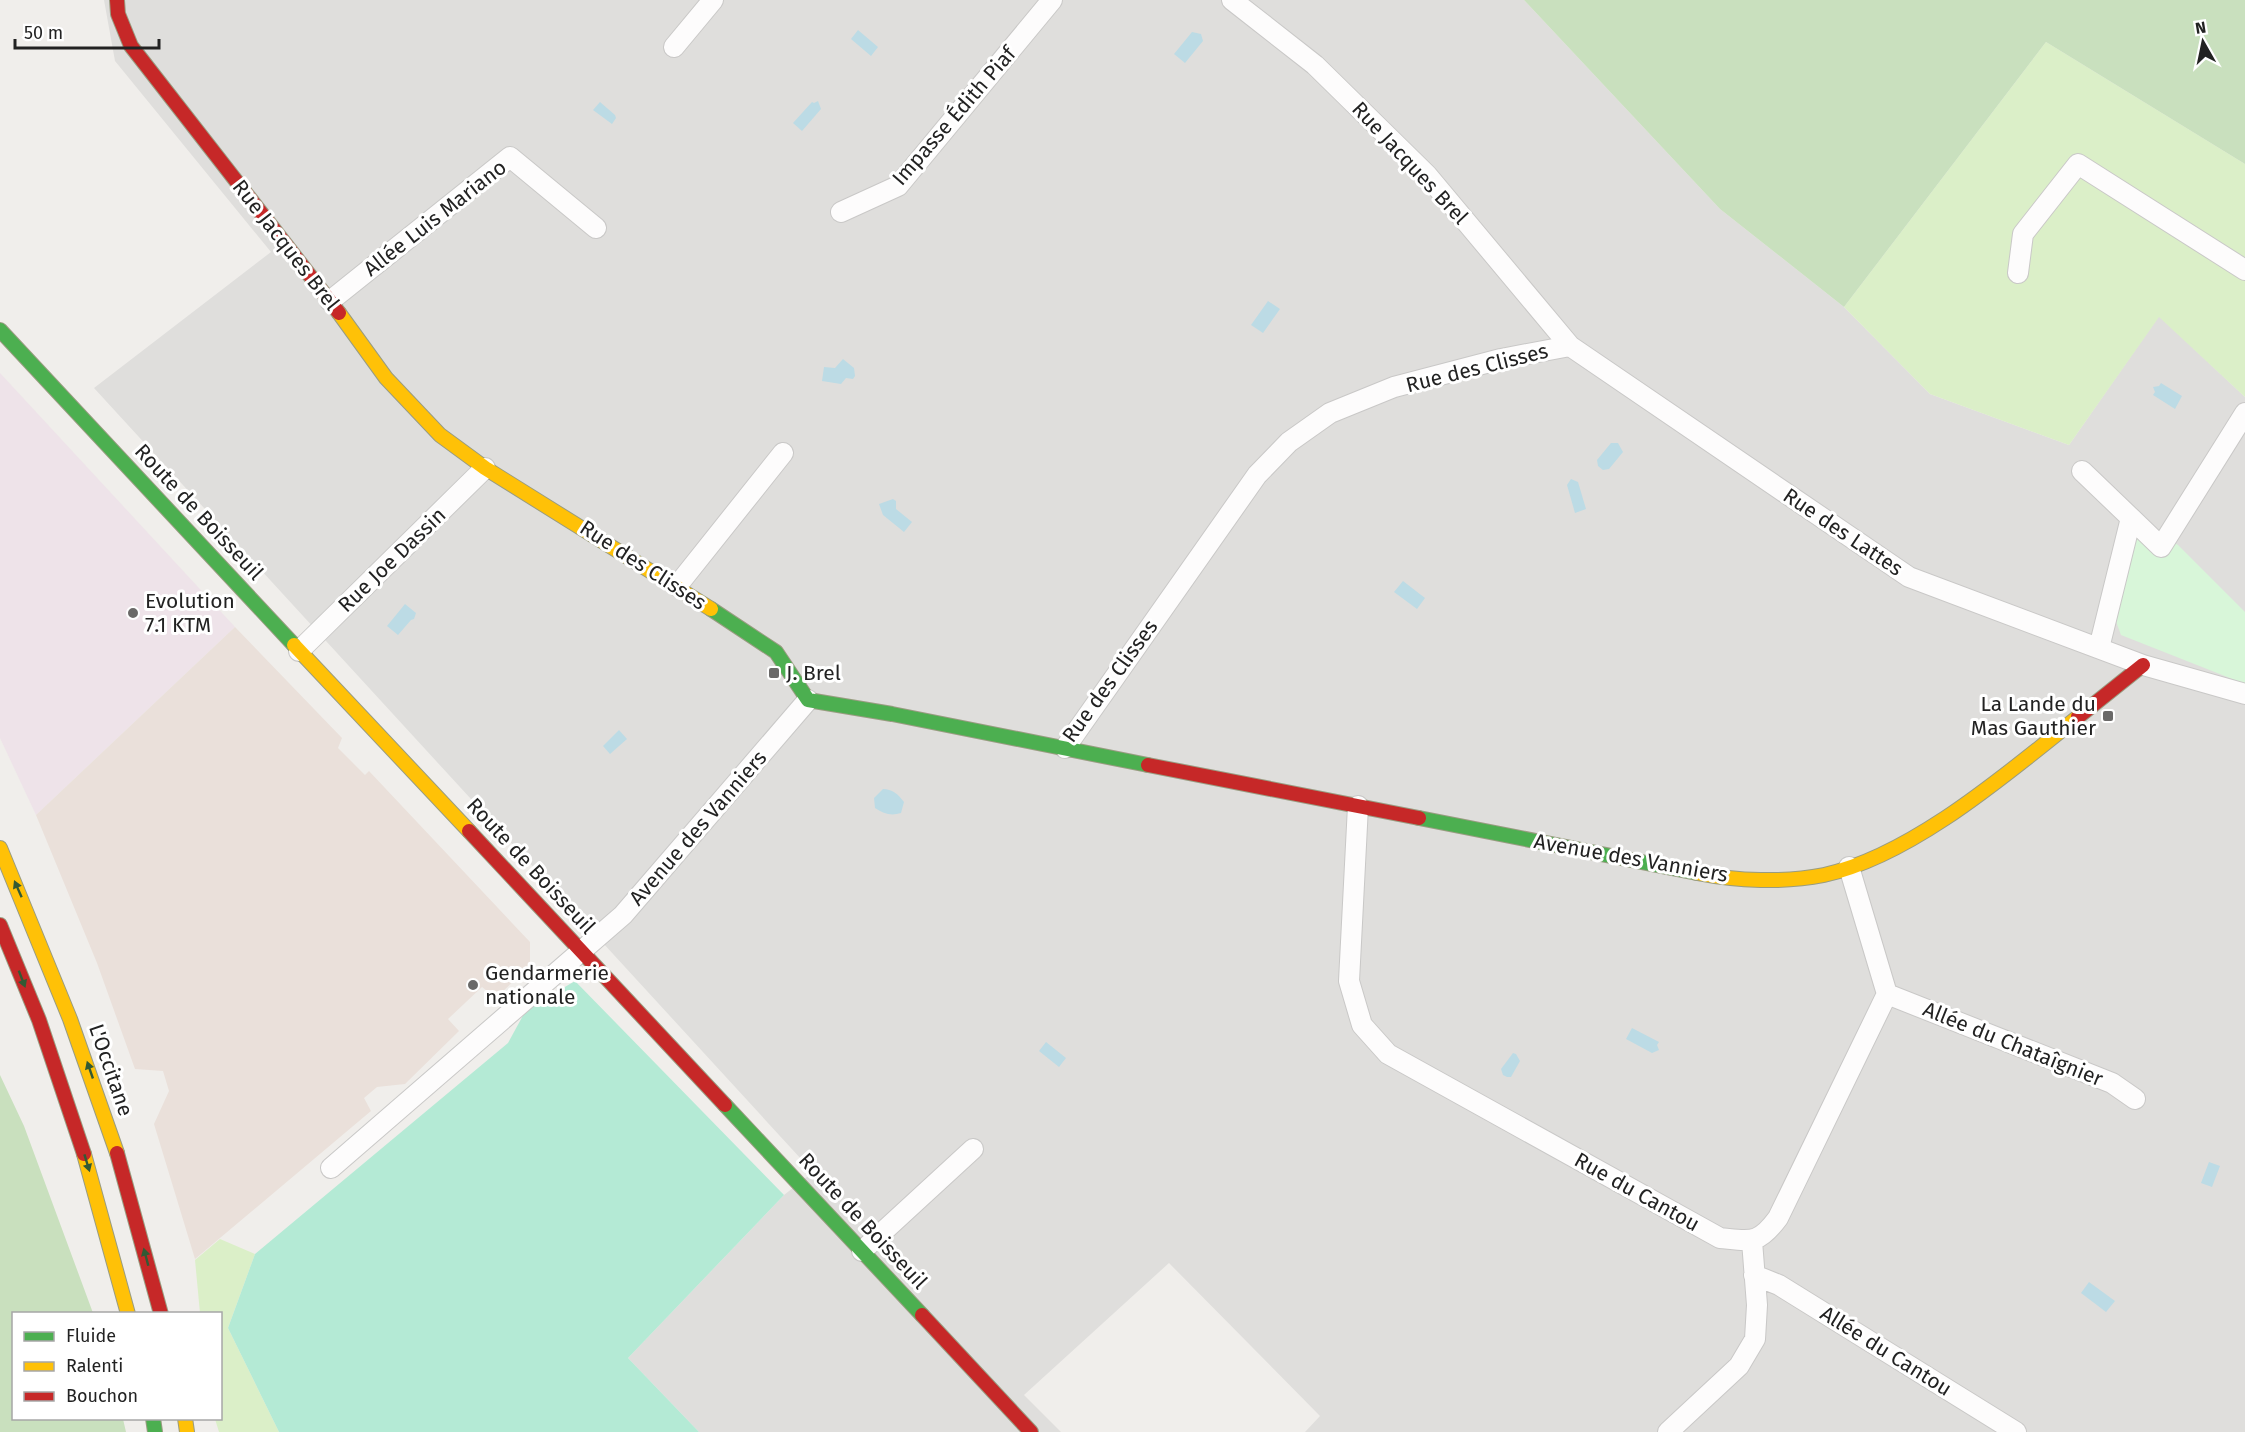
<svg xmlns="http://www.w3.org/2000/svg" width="2245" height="1432" viewBox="0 0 2245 1432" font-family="'Fira Sans',sans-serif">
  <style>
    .residential { fill: #dfdedc }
    .industrial { fill: #eee3e9 }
    .military { fill: #eae0da }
    .grass { fill: #dbefc8 }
    .forest { fill: #c9e0be }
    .park { fill: #d8f6d9 }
    .pitch { fill: #b4ead5 }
    .water { fill: #bcdbe5 }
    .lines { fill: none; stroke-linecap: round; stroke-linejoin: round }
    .street-casing { stroke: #c9c8c7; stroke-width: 22 }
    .fast-casing { stroke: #999c81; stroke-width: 16 }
    .slow-casing { stroke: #999c81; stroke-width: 16 }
    .jam-casing { stroke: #999c81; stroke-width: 16 }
    .street { stroke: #fdfcfc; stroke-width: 20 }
    .fast { stroke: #4caf50; stroke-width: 14 }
    .slow { stroke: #ffc107; stroke-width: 14 }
    .jam { stroke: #c62828; stroke-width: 14 }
    .oneway { fill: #335a34 }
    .poi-dot { fill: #6a6968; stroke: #fff; stroke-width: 2 }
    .labels { text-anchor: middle; stroke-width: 6; stroke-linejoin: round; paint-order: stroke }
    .street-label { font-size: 21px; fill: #222; stroke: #fff }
    .poi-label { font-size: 21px; fill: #222; stroke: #fff; text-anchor: start }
  </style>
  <rect width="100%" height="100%" fill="#f0eeeb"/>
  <path class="residential" d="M104 0H1524L1720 209 1844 307 1930 394 2069 445 2159 316 2245 397V1432H1305L1320 1416 1169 1263 1024 1395 1061 1432H699L628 1358 784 1195 813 1172 94 388 271 252 115 61Z"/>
  <path class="industrial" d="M0 373 235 627 36 815 0 738Z"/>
  <path class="military" d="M235 627 342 738 338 748 365 775 369 771 530 942V965L496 998 482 987 448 1019 459 1031 405 1084 377 1087 364 1098 371 1111 195 1259 154 1124 169 1091 163 1071 135 1069 97 963 36 815Z"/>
  <path class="grass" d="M2046 42 2245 164V397L2159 317 2069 445 1930 394 1844 307Z
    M220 1239 255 1254 228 1328 279 1432H219L215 1419 220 1418V1314L200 1313 195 1260Z"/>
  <path class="forest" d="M1524 0H2245V164L2046 42 1844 307 1720 209Z
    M0 1075 24 1126 93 1313 14 1314V1418L123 1419 126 1432H0Z"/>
  <path class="park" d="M2142 519 2178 545 2245 612V684L2121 635 2114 616Z"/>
  <path class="pitch" d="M575 981 784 1195 628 1358 699 1432H279L228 1328 255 1254 508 1043 526 1010Z"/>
  <path class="water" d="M858 30 878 47 871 56 851 39Z
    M1192 32 1201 34 1203 41 1185 63 1174 54Z
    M818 101 821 109 802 131 793 123 812 102 814 103Z
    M600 102 615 115 616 118 612 124 593 110Z
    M1268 301 1280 309 1263 333 1251 325Z
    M843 359 854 368 855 376 853 379 846 378 841 384 822 381 824 367 835 368Z
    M2161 383 2182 396 2175 409 2153 395 2155 392 2153 387 2159 386Z
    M1611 443H1618L1623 452 1609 469 1603 470 1598 466 1597 460Z
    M1571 479 1578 482 1586 509 1575 513 1567 485Z
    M893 499 896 501V509L912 522 904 532 883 515 879 504Z
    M1403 581 1425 598 1417 609 1394 592Z
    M405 604 416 613 414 619 411 620 398 635 387 626Z
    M619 730 627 739 610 754 603 746Z
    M883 789C892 789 898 794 904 802L901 813C891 816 884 814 875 808L874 798Z
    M1632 1028 1659 1042 1657 1045 1659 1050 1652 1053 1626 1039Z
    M1046 1042 1066 1058 1059 1067 1039 1051Z
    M1513 1053 1516 1054 1520 1061 1511 1077H1507L1503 1075 1501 1069Z
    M2209 1162 2220 1166 2212 1187 2201 1183Z
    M2089 1282 2115 1301 2106 1312 2081 1293Z"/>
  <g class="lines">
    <g class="street-casing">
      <path id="street" d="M1232 0 1315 65 1427 175 1570 346 1909 577 2143 665 2245 694
        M674 47 713 0
        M841 212 898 186 1052 0
        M2018 273 2023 234 2078 164 2245 270
        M330 301 510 157 596 228
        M2082 471 2131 518 2099 648
        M2131 518 2161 547 2245 413
        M677 586 783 453
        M299 651 485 468
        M1065 748 1257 475 1289 442 1330 413 1394 387 1501 359 1570 346
        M1358 806 1349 981 1362 1025 1388 1054 1720 1238C1751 1241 1758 1245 1778 1218L1887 994 1849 867
        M1887 994 2112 1083 2135 1099
        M331 1168 623 915 808 700
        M862 1251 973 1149
        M1754 1275 1779 1285 2016 1432
        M1668 1432 1739 1366 1755 1339 1757 1305 1752 1241"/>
    </g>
    <g class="fast-casing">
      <path id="fast" d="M0 330 294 645
        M711 609 776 652 808 700 892 714 1148 765
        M1419 818 1697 873
        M725 1105 922 1315
        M153 1418 155 1432"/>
    </g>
    <g class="slow-casing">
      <path id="slow" d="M339 313 386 378 440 435 485 468 711 609
        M294 645 469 831
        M0 848 70 1019 117 1153
        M1697 873C1737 881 1784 883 1824 875 1912 856 2009 772 2078 717
        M84 1154 128 1314
        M185 1418 187 1432"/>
    </g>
    <g class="jam-casing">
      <path id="jam" d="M117 0 118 14 131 46 339 313
        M2078 717 2143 665
        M1148 765 1419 818
        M469 831 725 1105
        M0 925 39 1020 84 1154
        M117 1153 161 1314
        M922 1315 1031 1432"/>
    </g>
    <use href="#street" class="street"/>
    <use href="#fast" class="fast"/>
    <use href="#slow" class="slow"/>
    <use href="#jam" class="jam"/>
  </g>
  <defs><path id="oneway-solid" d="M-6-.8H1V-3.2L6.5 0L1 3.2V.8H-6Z" transform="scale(1.5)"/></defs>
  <g class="oneway">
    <use href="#oneway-solid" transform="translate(18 889) rotate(-114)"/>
    <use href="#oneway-solid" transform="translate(22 979) rotate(69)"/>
    <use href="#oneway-solid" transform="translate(90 1070) rotate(-109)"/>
    <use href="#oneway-solid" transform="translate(87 1163) rotate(73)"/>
    <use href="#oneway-solid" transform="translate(146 1257) rotate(-105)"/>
  </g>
  <g class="poi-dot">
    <circle cx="133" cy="613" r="6"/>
    <rect x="768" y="667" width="12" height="12" rx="3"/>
    <rect x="2102" y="710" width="12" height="12" rx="3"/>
    <circle cx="473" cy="985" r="6"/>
  </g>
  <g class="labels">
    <g class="street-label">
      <text transform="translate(954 116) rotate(-49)" y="7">Impasse Édith Piaf</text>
      <text transform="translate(1410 163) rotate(47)" y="7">Rue Jacques Brel</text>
      <text transform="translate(435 218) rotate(-38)" y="7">Allée Luis Mariano</text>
      <text transform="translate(286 245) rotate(52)" y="7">Rue Jacques Brel</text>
      <text transform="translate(1477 368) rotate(-14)" y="7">Rue des Clisses</text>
      <text transform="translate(199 512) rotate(47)" y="7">Route de Boisseuil</text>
      <text transform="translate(1843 532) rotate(34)" y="7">Rue des Lattes</text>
      <text transform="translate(392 560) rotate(-44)" y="7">Rue Joe Dassin</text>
      <text transform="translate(643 565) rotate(33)" y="7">Rue des Clisses</text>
      <text transform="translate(1110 681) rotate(-54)" y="7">Rue des Clisses</text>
      <text transform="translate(698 828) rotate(-49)" y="7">Avenue des Vanniers</text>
      <text transform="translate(1631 858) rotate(10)" y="7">Avenue des Vanniers</text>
      <text transform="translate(531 866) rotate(47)" y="7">Route de Boisseuil</text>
      <text transform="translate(2013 1044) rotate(22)" y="7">Allée du Chataîgnier</text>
      <text transform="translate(111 1070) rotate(71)" y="7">L'Occitane</text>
      <text transform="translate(1637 1192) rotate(29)" y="7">Rue du Cantou</text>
      <text transform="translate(863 1221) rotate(47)" y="7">Route de Boisseuil</text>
      <text transform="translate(1886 1351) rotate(32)" y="7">Allée du Cantou</text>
    </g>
    <g class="poi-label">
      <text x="145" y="608">Evolution<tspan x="145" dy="24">7.1 KTM</tspan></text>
      <text x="786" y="680">J. Brel</text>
      <text x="2096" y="711" text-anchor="end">La Lande du<tspan x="2096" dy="24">Mas Gauthier</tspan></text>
      <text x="485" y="980">Gendarmerie<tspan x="485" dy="24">nationale</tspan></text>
    </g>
  </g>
  <rect x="12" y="1312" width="210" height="108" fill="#ffffff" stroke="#a7a7a7" stroke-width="1.5"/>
  <rect x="24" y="1332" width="30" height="9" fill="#4caf50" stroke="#a7a7a7" stroke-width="1.5"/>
  <text x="66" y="1342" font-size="18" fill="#222222">Fluide</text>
  <rect x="24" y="1362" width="30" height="9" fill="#ffc107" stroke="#a7a7a7" stroke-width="1.5"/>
  <text x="66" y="1372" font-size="18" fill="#222222">Ralenti</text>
  <rect x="24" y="1392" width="30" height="9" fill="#c62828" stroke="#a7a7a7" stroke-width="1.5"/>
  <text x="66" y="1402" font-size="18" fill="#222222">Bouchon</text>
  <g transform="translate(2203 42) rotate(351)" stroke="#ffffff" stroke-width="4.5" paint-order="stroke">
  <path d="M0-4.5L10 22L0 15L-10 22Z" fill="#222222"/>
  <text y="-9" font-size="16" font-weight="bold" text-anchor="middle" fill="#222222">N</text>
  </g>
  <path d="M15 39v9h144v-9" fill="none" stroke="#222222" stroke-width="3"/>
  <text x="24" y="39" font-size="18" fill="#222222" stroke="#ffffff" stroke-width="4.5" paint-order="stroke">50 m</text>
</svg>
